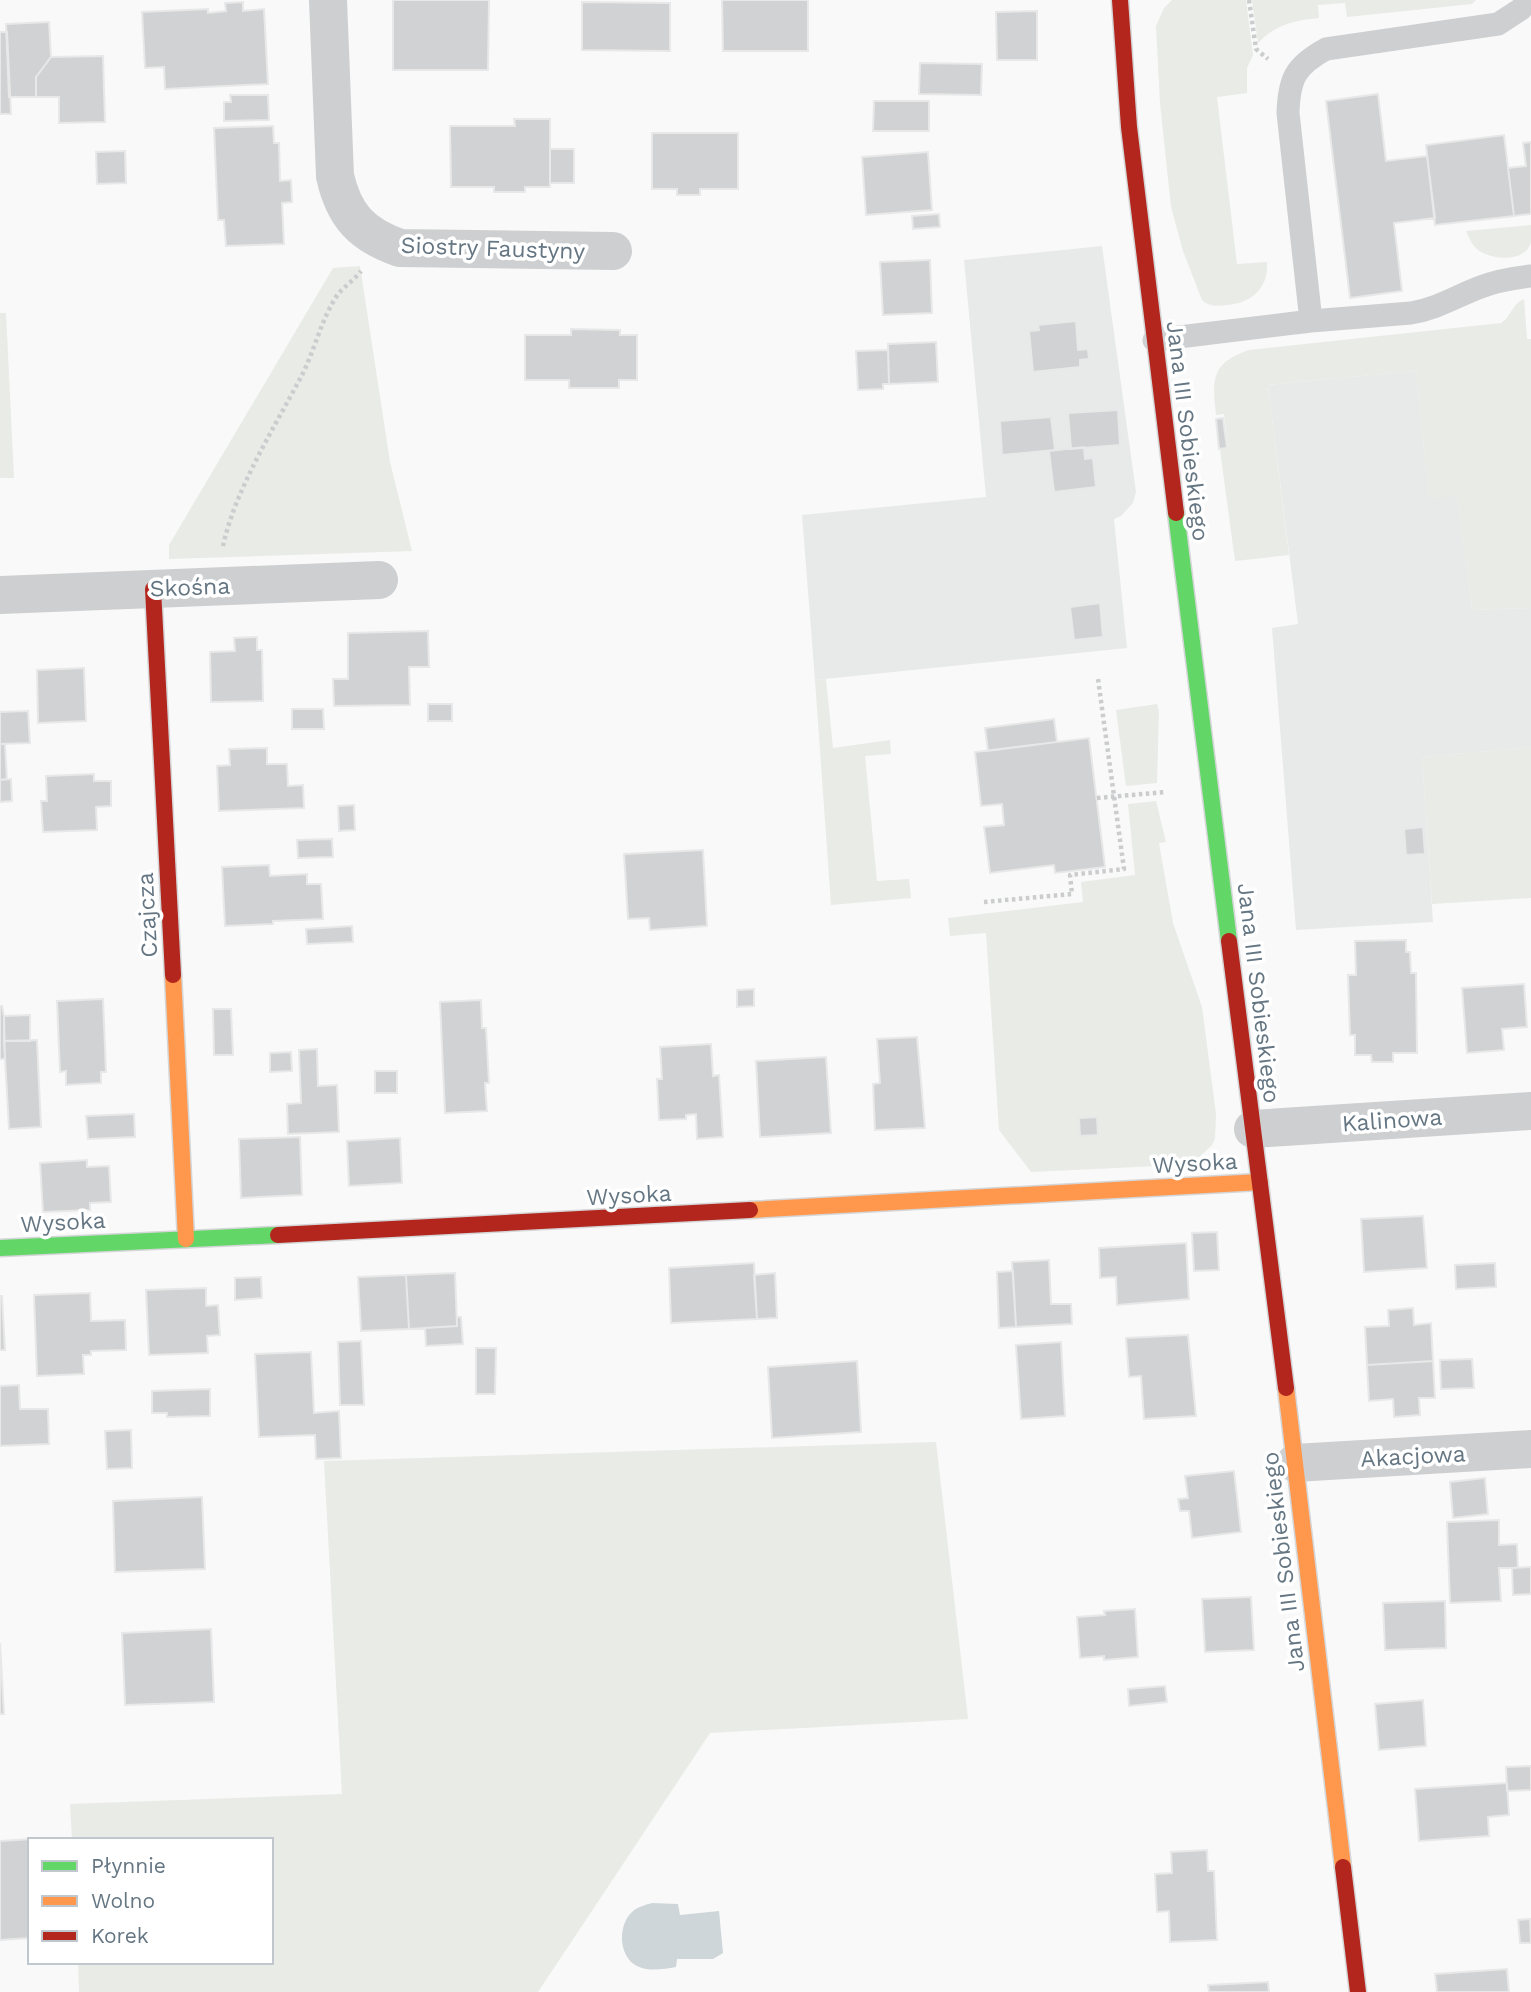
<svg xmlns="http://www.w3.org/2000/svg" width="1531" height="1992" viewBox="0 0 1531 1992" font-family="'Work Sans',sans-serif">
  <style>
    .built { fill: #e8e9e9 }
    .green { fill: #e8ebe6 }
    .water { fill: #ced6d9 }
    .building { fill: #d0d2d3; stroke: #e8e8e8; stroke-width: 2 }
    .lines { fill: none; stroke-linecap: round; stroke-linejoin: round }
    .fast-casing { stroke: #d5d6d7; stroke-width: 19 }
    .slow-casing { stroke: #d5d6d7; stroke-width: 19 }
    .jam-casing { stroke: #d5d6d7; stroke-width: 19 }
    .path { stroke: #cbcccd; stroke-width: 4.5; stroke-dasharray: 3.5 3.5; stroke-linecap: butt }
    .lane { stroke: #cecfd0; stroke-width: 23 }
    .street { stroke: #cecfd0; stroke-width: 38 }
    .fast { stroke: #63d668; stroke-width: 16 }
    .slow { stroke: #ff974d; stroke-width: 16 }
    .jam { stroke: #b3261e; stroke-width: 16 }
    .labels { text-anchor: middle; stroke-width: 7; stroke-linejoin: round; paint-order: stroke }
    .street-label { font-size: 23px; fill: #657683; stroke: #fff }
  </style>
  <rect width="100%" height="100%" fill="#f9f9f9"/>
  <path class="built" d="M1102 246 1136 492 1133 503 1121 516 1114 519 1127 648 815 680 802 515 986 497 964 260Z
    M1416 371 1429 498 1457 495 1472 610 1531 608V747L1422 757 1433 922 1296 930 1272 628 1298 624 1268 385Z"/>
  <path class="green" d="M1172 0H1246L1253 55 1247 68V93L1217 97 1237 264 1267 262C1269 288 1251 303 1227 305 1218 306 1209 307 1202 300L1183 251 1171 207 1160 103 1156 26 1164 8Z
    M1252 0H1476L1472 4 1347 17 1345 3 1318 5 1319 18C1296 20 1274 25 1258 43Z
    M1531 225C1531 230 1531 237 1531 242 1526 263 1491 260 1478 250 1472 245 1469 238 1466 231Z
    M360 266 390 462 412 551 169 559V545L333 268Z
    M1524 299 1527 339H1531V608L1472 610 1457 496 1429 499 1416 371 1268 385 1289 555 1235 561 1220 450 1228 448 1224 414 1216 415C1212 379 1211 363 1249 350L1501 323C1511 317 1512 304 1524 299Z
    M0 313H6L14 478H0Z
    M826 679 833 748 890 740 891 754 865 756 877 881 909 879 911 898 831 905 815 680Z
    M1157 704 1159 711 1157 783 1126 786 1116 710Z
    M1531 747V898L1432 904 1422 757Z
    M1156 801 1166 842 1159 843 1173 923 1202 1007 1216 1114 1215 1139 1212 1145 1198 1158 1179 1165 1031 1172 999 1130 986 933 950 936 948 918 1083 902 1081 882 1135 875 1128 804Z
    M936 1442 968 1719 710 1733 538 1992H79L78 1962H271V1840H72L70 1804 342 1794 324 1461Z"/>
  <path class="water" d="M652 1903 678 1904 680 1915 719 1911 723 1953 713 1959H677L676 1967C665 1969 652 1971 642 1968 619 1962 616 1927 632 1912 637 1907 645 1905 652 1903Z"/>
  <path class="building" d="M393 0H489L488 70H393Z
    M722 0H808V51H723Z
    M243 2V11L264 9 268 84 165 89 164 67 145 68 142 12 208 9V13L226 11 225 3Z
    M582 2 670 3V51L582 50Z
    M1037 11V60H997L996 12Z
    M49 22 51 57 36 77V97H9L6 24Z
    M0 32H7L11 114H0Z
    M103 56 105 122 59 123V97H36V77L51 57Z
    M920 63 982 64 981 95 919 94Z
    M1378 94 1386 161 1427 156 1435 218 1394 223 1402 291 1350 298 1326 101Z
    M230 95H268L269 120 224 121V102H231Z
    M874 101H929V131H873Z
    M514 119H550V187H525V192H494V187H451L450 126H515Z
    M273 126 274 143H279L280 181 291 180 292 202 282 203 284 244 226 246 224 220H218L214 128Z
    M652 133H738V189H700V195H677V189H652Z
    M1504 135 1514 216 1435 225 1426 145Z
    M1531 142V214L1514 216 1508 168 1526 166 1523 143Z
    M550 149H574V183H550Z
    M125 151 126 183 97 184 96 152Z
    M928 152 932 210 866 215 862 157Z
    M939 214 940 227 913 229 912 216Z
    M930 260 932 313 883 315 880 262Z
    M1076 321 1078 350 1088 349 1089 359 1080 360V367L1033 372 1029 331 1039 330 1038 325Z
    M571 329 620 330V335H637V380H619V388H569V380H525V335H571Z
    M936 342 938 382 889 384 888 344Z
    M888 350 889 384H883V389L858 390 856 351Z
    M1118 410 1120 445 1071 449 1068 413Z
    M1051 417 1055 450 1002 455 1000 421Z
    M1223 418 1227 448 1219 449 1216 419Z
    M1084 447 1085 459 1093 458 1096 487 1054 492 1049 451Z
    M1100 603 1103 637 1074 640 1070 607Z
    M428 631 429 667H409L410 705 334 706 333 679H348V633Z
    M257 637V650H262L263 701 211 702 210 652 235 651 234 638Z
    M84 668 86 721 38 723 37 670Z
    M428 704H452V721H428Z
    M292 709H323L324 729H292Z
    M28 711 30 743 0 744V712Z
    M1054 719 1057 742 988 751 985 728Z
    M1089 738 1105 867 1055 873 1054 865 990 873 984 827 1004 825 1002 804 981 806 975 752Z
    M0 744H5L7 779 0 780Z
    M267 748V764H287L288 786 303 785 304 808 219 811 217 766 230 765 229 749Z
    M94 774V781H111V806L96 807 97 830 43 832 41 801H47L46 776Z
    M11 779 12 801 0 802V780Z
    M354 805 355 830 339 831 338 806Z
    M1423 827 1425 854 1406 855 1404 829Z
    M332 839 333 857 298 858 297 840Z
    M703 850 707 926 650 930 649 918 628 919 624 854Z
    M269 865 270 876 307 874V884H321L323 919 273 921V924L225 926 222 867Z
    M352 926 353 942 307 944 306 929Z
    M1406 940V952H1410L1411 973H1416L1417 1053H1393V1062H1372L1371 1055H1355V1035H1350L1348 975H1356L1355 941Z
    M1524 984 1527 1027 1502 1029 1504 1050 1467 1053 1462 988Z
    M754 989V1006L737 1007V990Z
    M103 999 106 1072H101V1083L66 1085V1071L60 1072 57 1001Z
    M481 1000 482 1028H486L489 1083H485L487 1111 445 1113 440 1002Z
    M0 1006H2L4 1016 5 1059H0Z
    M213 1009H231L233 1055H214Z
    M30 1015V1041H4V1016Z
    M917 1037 925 1128 875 1130 873 1084 880 1083 877 1039Z
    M37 1040 41 1127 9 1129 4 1041Z
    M711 1044 713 1076 719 1075 723 1137 697 1139 696 1114 686 1115V1119L659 1120 657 1079H662L660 1047Z
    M317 1049 318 1086 337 1085 339 1132 288 1134 287 1104 301 1103 299 1050Z
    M291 1052 292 1071 270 1072V1053Z
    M826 1057 831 1133 760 1137 756 1061Z
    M375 1071H397V1093H375Z
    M134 1114 135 1137 88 1139 86 1116Z
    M1097 1117 1098 1135 1080 1136 1079 1118Z
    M300 1137 302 1195 241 1198 239 1139Z
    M400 1138 402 1183 349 1186 347 1141Z
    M87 1160V1167L109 1166 111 1202 90 1203V1210L43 1212 40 1163Z
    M1423 1216 1427 1268 1364 1272 1361 1219Z
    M1217 1232 1219 1270 1194 1271 1192 1233Z
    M1186 1243 1189 1299 1117 1305 1116 1277 1100 1278 1099 1248Z
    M1049 1260 1051 1304H1071L1072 1324 1016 1327 1012 1262Z
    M754 1263 757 1319 671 1323 669 1268Z
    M1495 1263 1496 1287 1456 1289 1455 1265Z
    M1013 1271 1016 1327 999 1328 997 1272Z
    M455 1273 457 1326 409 1329 406 1275Z
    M775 1273 777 1318 757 1319 754 1275Z
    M406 1275 409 1329 361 1331 358 1277Z
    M261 1277 262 1298 235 1300V1278Z
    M206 1288V1306L218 1305 220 1335 207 1336 208 1353 149 1355 146 1290Z
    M90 1293 91 1321 125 1320 126 1350 91 1351V1355H83L84 1374 37 1376 34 1295Z
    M0 1296H2L5 1350H0Z
    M1413 1308 1414 1325 1431 1323 1433 1361 1367 1365 1365 1327 1389 1326 1388 1310Z
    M457 1317H461L463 1344 426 1346 425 1328 457 1326Z
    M1188 1335 1196 1416 1144 1419 1141 1376 1129 1377 1126 1338Z
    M361 1341 364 1405H340L338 1342Z
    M1061 1342 1065 1416 1021 1419 1016 1345Z
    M476 1348H496L495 1394H476Z
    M311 1352 314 1413 339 1411 341 1458 316 1459 315 1435 259 1437 255 1354Z
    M1472 1359 1474 1388 1441 1389 1440 1360Z
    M857 1361 861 1432 772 1438 768 1367Z
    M1433 1361 1435 1398H1419L1420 1415 1394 1417 1393 1399 1369 1401 1367 1365Z
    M19 1385 20 1409H48L49 1444 0 1446V1386Z
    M210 1389V1416L167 1417V1413H152V1391Z
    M131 1430 132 1468 107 1469 105 1431Z
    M1234 1471 1241 1532 1192 1538 1189 1511H1180L1178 1499 1188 1498 1185 1476Z
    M1485 1478 1488 1514 1453 1518 1450 1482Z
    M202 1497 205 1569 115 1572 113 1501Z
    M1499 1520V1545L1517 1544 1518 1568H1499L1501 1601 1450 1603 1447 1522Z
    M1531 1567V1594L1513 1595 1512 1568Z
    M1251 1597 1254 1650 1205 1652 1202 1599Z
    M1445 1601 1446 1648 1385 1650 1383 1603Z
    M1135 1609 1138 1657 1104 1660V1656L1080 1658 1077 1617 1105 1615 1104 1611Z
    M211 1629 214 1702 125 1705 122 1633Z
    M0 1643 4 1714H0Z
    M1165 1686 1167 1702 1129 1706 1128 1689Z
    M1423 1700 1426 1746 1379 1750 1375 1704Z
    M1531 1766V1790L1507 1791 1506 1767Z
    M1507 1783 1509 1815 1488 1817 1489 1836 1419 1841 1415 1789Z
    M47 1838 30 1840V1938L0 1940V1841Z
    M1207 1850 1208 1871H1214L1217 1940 1170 1942 1169 1911 1157 1912 1155 1874 1172 1873 1171 1852Z
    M1530 1919 1531 1943H1520L1518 1920Z
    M1507 1969 1509 1992H1437L1435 1974Z
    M1268 1982 1269 1992H1209L1208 1985Z"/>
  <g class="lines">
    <g class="fast-casing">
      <path id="fast" d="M1176 513 1229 941
        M0 1248 278 1235"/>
    </g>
    <g class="slow-casing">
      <path id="slow" d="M173 975 186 1239
        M750 1210 1260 1182
        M1286 1388 1343 1867"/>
    </g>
    <g class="jam-casing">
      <path id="jam" d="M1120 0 1129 127 1176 513
        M153 589 173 975
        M1229 941 1286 1388
        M278 1235 750 1210
        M1343 1867 1358 1992"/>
    </g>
    <path class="path" d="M1249 0 1256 49 1268 59
      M223 546C235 490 274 428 301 377 315 350 321 319 338 294 345 286 354 280 361 271
      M1097 798 1166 792
      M984 902 1072 894 1070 875 1124 869 1098 679"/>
    <path class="lane" d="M1311 321 1288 113C1289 79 1295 66 1326 49L1498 24 1521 9 1527 0
      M1154 340 1311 321 1411 313C1436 309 1455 297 1478 288 1495 281 1512 278 1531 276"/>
    <path class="street" d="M328 0 335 176C344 216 362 235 400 248L613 251
      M0 595 379 580
      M1253 1129 1531 1111
      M1295 1463 1531 1449"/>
    <use href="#fast" class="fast"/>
    <use href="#slow" class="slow"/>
    <use href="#jam" class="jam"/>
  </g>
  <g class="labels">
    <g class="street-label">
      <text transform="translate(493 248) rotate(2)" y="8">Siostry Faustyny</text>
      <text transform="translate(1188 431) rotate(83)" y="8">Jana III Sobieskiego</text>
      <text transform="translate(190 587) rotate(-2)" y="8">Skośna</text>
      <text transform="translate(147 915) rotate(-93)" y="8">Czajcza</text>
      <text transform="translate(1259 993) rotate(83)" y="8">Jana III Sobieskiego</text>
      <text transform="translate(1392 1120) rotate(-4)" y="8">Kalinowa</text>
      <text transform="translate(1195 1163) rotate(-3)" y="8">Wysoka</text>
      <text transform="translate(629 1195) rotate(-3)" y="8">Wysoka</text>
      <text transform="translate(63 1222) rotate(-3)" y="8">Wysoka</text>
      <text transform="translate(1413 1456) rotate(-3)" y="8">Akacjowa</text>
      <text transform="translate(1283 1562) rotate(-97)" y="8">Jana III Sobieskiego</text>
    </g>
  </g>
  <rect x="28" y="1838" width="245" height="126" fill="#ffffff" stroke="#c1c8cd" stroke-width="2"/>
  <rect x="42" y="1861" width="35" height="10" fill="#63d668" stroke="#c1c8cd" stroke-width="2"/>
  <text x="91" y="1873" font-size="21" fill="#657683">Płynnie</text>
  <rect x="42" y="1896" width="35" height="10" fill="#ff974d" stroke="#c1c8cd" stroke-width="2"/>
  <text x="91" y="1908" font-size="21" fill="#657683">Wolno</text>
  <rect x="42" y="1931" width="35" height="10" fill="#b3261e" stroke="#c1c8cd" stroke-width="2"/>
  <text x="91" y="1943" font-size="21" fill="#657683">Korek</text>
</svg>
